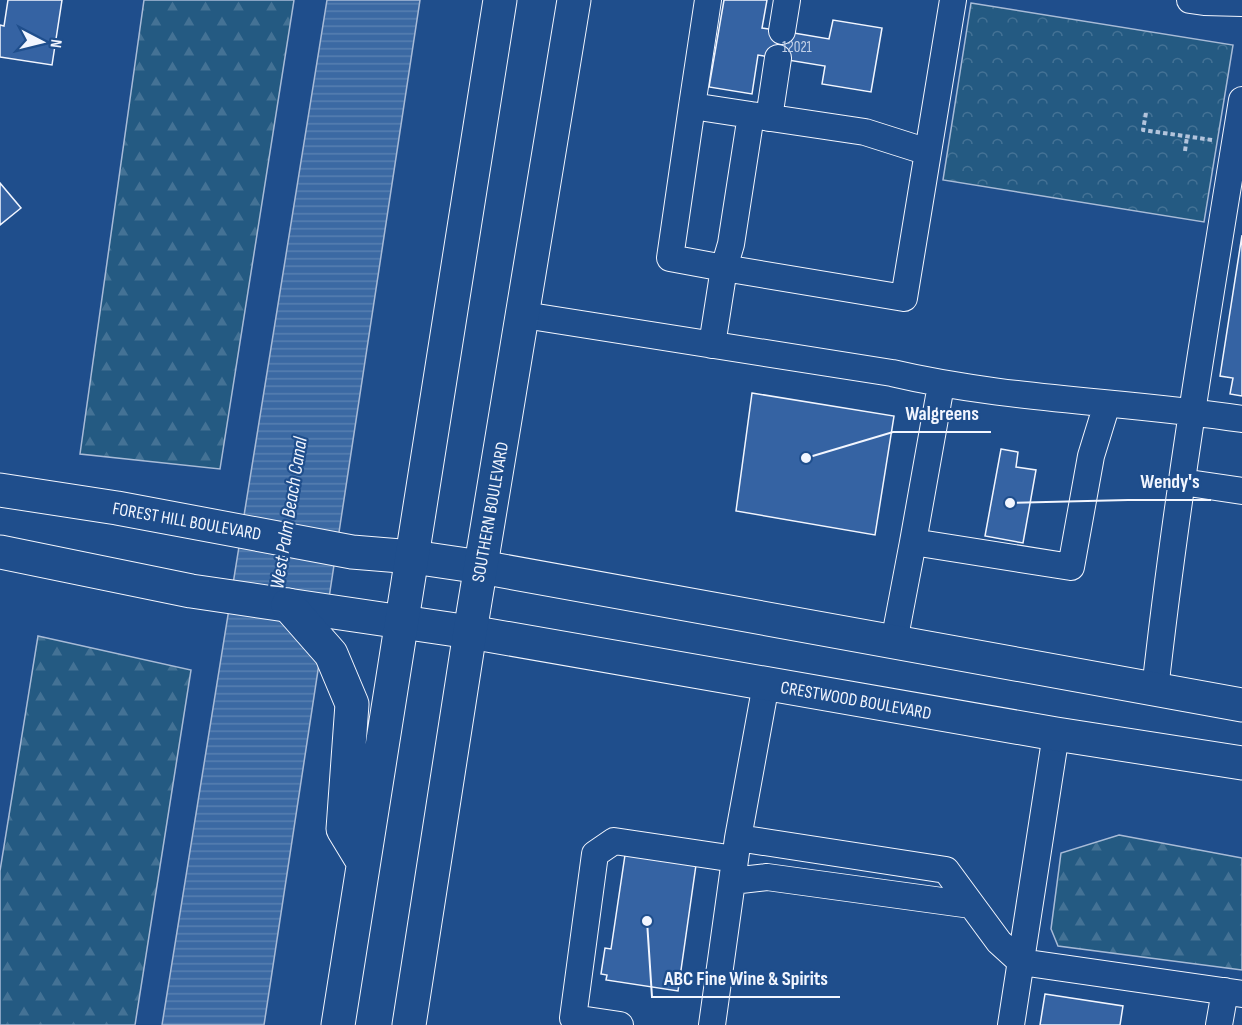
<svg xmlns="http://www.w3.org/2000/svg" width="1242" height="1025" viewBox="0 0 1242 1025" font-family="'Sofia Sans Condensed',sans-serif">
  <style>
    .forest { fill: url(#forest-firs); stroke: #a8bbd7; stroke-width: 1.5 }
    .park { fill: url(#park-crowns); stroke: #a8bbd7; stroke-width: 1.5 }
    .water { fill: url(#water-rules); stroke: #a8bbd7; stroke-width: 1.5 }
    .building { fill: #3563a3; stroke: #f2f6ff; stroke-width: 1.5 }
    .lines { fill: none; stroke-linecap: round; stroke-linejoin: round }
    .minor-casing { stroke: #f2f6ff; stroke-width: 28 }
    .major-casing { stroke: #f2f6ff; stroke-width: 35 }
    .highway-casing { stroke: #f2f6ff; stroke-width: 35 }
    .path { stroke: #b3c4dc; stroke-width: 4; stroke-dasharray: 4.5 3; stroke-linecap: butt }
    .minor { stroke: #1f4e8c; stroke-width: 26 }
    .major { stroke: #1f4e8c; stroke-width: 33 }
    .highway { stroke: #1f4e8c; stroke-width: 33 }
    .labels { text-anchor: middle; stroke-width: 4.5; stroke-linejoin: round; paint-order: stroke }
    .number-label { font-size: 15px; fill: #c3d1e8 }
    .street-label { font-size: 18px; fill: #f2f6ff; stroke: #1f4e8c }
    .water-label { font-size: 20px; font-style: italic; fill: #f2f6ff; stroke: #1f4e8c }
    .leader { fill: none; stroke: #f2f6ff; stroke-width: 2 }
    .callout-dot { fill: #f2f6ff; stroke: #1f4e8c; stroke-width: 2 }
    .callout-label { font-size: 20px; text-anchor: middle; font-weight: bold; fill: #f2f6ff; stroke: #1f4e8c; stroke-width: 4.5; stroke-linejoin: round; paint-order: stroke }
  </style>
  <defs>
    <pattern id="forest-firs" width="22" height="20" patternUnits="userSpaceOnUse" patternTransform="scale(1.5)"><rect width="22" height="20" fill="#245a82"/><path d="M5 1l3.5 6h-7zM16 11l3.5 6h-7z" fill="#447295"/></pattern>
    <pattern id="park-crowns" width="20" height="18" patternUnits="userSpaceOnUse" patternTransform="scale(1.5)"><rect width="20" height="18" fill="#245a82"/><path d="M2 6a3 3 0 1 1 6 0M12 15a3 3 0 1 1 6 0" fill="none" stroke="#447295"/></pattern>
    <pattern id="water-rules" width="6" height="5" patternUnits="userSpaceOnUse" patternTransform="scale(1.5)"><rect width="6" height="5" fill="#3b69a3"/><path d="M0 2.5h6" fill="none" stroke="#587fb1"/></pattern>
  </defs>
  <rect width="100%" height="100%" fill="#1f4e8c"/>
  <path class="forest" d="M144 0H294L220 469 80 454Z
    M38 636 191 670 135 1025H0V871Z
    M1119 835 1242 858V970L1058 946 1051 929 1061 853Z"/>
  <path class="park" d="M971 3 1233 45 1204 222 943 180Z"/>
  <path class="water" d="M327 0H420L264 1025H162Z"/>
  <path class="building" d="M8 0H62L52 65 0 57V25L4 26Z
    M724 0H767L762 28 782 31 829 39 833 20 882 28 871 92 822 84 825 66 758 55 752 94 709 87Z
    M0 183 21 208 0 225Z
    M1242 235V396L1230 394 1233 378 1220 376Z
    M752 393 894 416 875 535 736 511Z
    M1001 449 1018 452 1016 467 1036 470 1023 543 985 536Z
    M625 855 696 865 678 991 606 980 607 975 601 974 605 948 611 949Z
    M1045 994 1123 1006 1120 1025H1040Z"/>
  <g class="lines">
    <g class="minor-casing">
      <path id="minor" d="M1190 0 1204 2 1242 3
        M782 31 787 0
        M692 106 708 0
        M751 115 692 106 670 258 724 268 731 244 751 115 865 132 928 152
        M769 118 778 58
        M524 315 892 373C1007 400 1126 401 1242 419
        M712 345 724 268 904 298 953 0
        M941 385 913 542 1071 567 1091 456 1107 404
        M1182 482 1242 491
        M894 642 913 542
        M1155 690C1177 492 1210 296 1242 100
        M738 838 946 870 999 942 1021 962 1242 994
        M732 881 767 877 971 905
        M620 1025 573 1018 595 854 614 841 735 859
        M712 1025 738 838 766 684
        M1011 1025 1056 734
        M1219 1025 1225 991"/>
    </g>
    <g class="major-casing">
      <path id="major" d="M0 490 117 508 352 552 413 557 481 567 1242 705
        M0 552 191 591 470 632 1056 734 1242 763"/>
    </g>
    <g class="highway-casing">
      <path id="highway" d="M288 605 331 654 352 704 343 829 363 862
        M338 1025 500 0
        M409 1025 470 632 574 0"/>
    </g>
    <path class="path" d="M1146 113 1143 130 1212 140
      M1185 151 1187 137"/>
    <use href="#minor" class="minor"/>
    <use href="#major" class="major"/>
    <use href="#highway" class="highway"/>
  </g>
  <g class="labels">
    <g class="number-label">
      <text x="797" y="52">12021</text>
    </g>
    <g class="street-label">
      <text transform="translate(490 512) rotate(-80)" y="6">SOUTHERN BOULEVARD</text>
      <text transform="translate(187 521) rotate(10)" y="6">FOREST HILL BOULEVARD</text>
      <text transform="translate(856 700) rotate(10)" y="6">CRESTWOOD BOULEVARD</text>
    </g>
    <g class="water-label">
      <text transform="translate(288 513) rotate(-81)" y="7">West Palm Beach Canal</text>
    </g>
  </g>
  <path class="leader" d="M806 458L893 432H991M1010 503L1128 500H1211M647 921L652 997H840"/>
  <g class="callout-dot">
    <circle cx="806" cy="458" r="6"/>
    <circle cx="1010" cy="503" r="6"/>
    <circle cx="647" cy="921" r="6"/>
  </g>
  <g class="callout-label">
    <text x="942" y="420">Walgreens</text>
    <text x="1170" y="488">Wendy's</text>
    <text x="746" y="985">ABC Fine Wine &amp; Spirits</text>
  </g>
  <g transform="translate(42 42) rotate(97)" stroke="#1f4e8c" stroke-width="4.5" paint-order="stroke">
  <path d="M0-4.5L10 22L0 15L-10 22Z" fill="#f2f6ff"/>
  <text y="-9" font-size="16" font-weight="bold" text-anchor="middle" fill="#f2f6ff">N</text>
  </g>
</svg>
